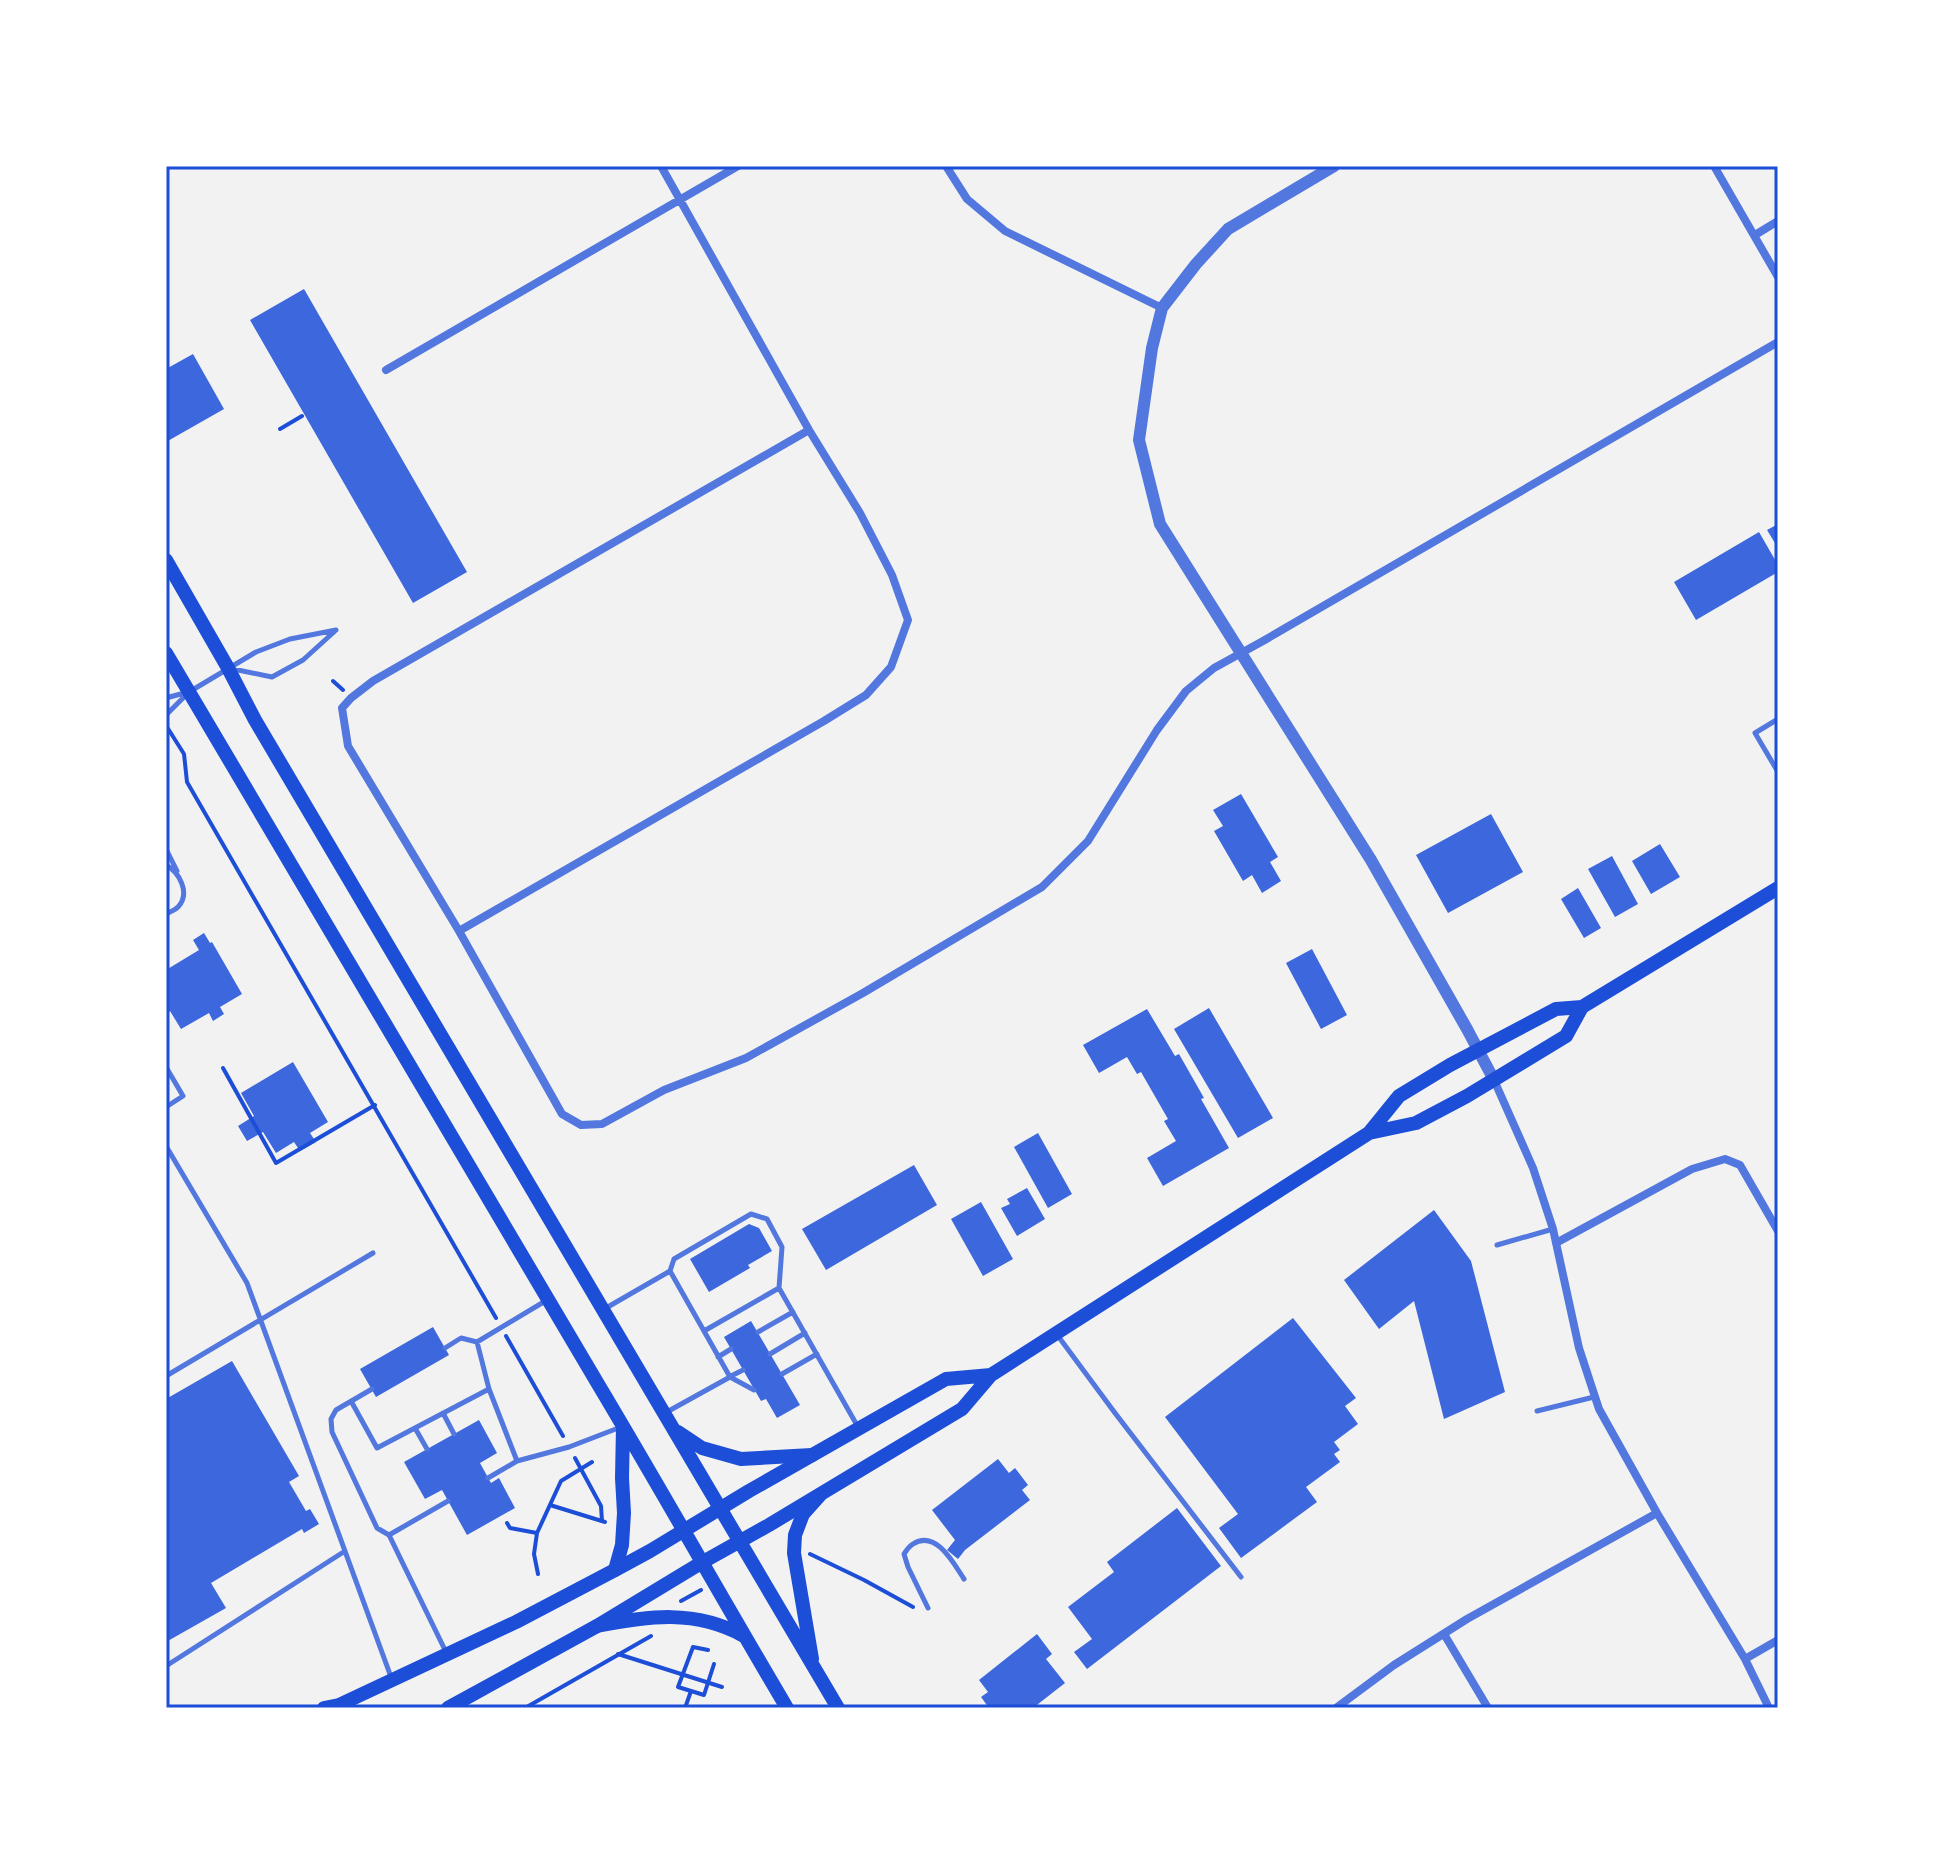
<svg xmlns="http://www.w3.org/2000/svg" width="1944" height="1874" viewBox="0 0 1944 1874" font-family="'Work Sans',sans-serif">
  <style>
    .building { fill: #3d67dc }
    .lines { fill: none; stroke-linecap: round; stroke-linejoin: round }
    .path { stroke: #1d4ed8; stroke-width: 4 }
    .service { stroke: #5277de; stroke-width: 5 }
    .minor { stroke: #5277de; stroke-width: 8 }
    .tertiary { stroke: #5277de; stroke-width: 12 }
    .secondary { stroke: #1d4ed8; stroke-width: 14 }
    .primary { stroke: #1d4ed8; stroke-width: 14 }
    .neatline { fill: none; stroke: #1d4ed8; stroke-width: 3 }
  </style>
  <rect width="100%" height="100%" fill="#f2f2f2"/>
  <path class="building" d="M304 289 467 572 413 603 250 320Z
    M193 354 224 409 166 442V369Z
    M1778 524V548L1767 530Z
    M1759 532 1778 565V572L1696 620 1674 582Z
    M1241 794 1278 857 1270 862 1281 881 1262 893 1252 875 1243 881 1214 831 1223 826 1213 810Z
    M1491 814 1523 872 1448 913 1416 855Z
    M1660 844 1680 877 1651 894 1632 861Z
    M1612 856 1638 904 1615 917 1588 869Z
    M1578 888 1601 928 1584 938 1561 899Z
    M204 933 210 943 212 942 242 994 220 1007 224 1014 213 1021 209 1013 181 1029 170 1011 167 1013 166 1011V970L199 950 193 940Z
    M1312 949 1347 1015 1321 1029 1286 963Z
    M1209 1008 1273 1118 1238 1138 1174 1029Z
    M1147 1009 1175 1056 1179 1054 1204 1098 1201 1099 1229 1148 1163 1186 1147 1158 1176 1141 1164 1121 1168 1119 1141 1072 1137 1074 1127 1057 1099 1073 1083 1045Z
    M293 1062 328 1122 310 1133 316 1142 300 1151 294 1142 276 1153 263 1132 247 1141 238 1126 254 1116 241 1093Z
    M1038 1133 1072 1194 1048 1208 1014 1147Z
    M914 1165 937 1205 826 1270 802 1229Z
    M1027 1188 1045 1219 1017 1236 1001 1208 1010 1204 1007 1199Z
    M981 1202 1013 1259 983 1276 951 1219Z
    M1434 1210 1471 1261 1505 1392 1444 1419 1414 1301 1379 1329 1344 1280Z
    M749 1224 759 1228 772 1251 748 1265 750 1268 709 1292 690 1259Z
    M1293 1318 1356 1398 1345 1406 1358 1424 1334 1442 1340 1450 1334 1454 1340 1462 1306 1487 1317 1502 1241 1558 1219 1528 1238 1514 1165 1417Z
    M751 1321 800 1405 777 1418 766 1399 761 1401 724 1337Z
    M433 1327 449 1355 376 1397 360 1369Z
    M232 1361 299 1476 289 1482 306 1511 310 1509 319 1524 304 1533 302 1529 211 1583 226 1608 166 1642V1399Z
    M479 1420 497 1453 480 1463 491 1483 499 1478 515 1508 467 1535 442 1490 425 1499 404 1462Z
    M998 1459 1009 1473 1015 1468 1028 1485 1022 1490 1030 1500 965 1550 958 1559 947 1550 955 1540 932 1510Z
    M1177 1508 1221 1566 1087 1669 1074 1652 1092 1639 1068 1607 1114 1572 1107 1562Z
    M1037 1634 1052 1654 1046 1659 1065 1683 1033 1708H989L981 1697 988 1692 979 1680Z"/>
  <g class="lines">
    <path class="path" d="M280 429 302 416
      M333 681 343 690
      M167 727 184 754 187 782 496 1318
      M223 1068 276 1163 375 1105
      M506 1336 563 1436
      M575 1458 601 1506 602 1521
      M550 1505 605 1522
      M507 1523 510 1528 537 1533
      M810 1554 864 1580 913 1607
      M538 1574 534 1554 537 1533 561 1481 592 1462
      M681 1601 701 1590
      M708 1650 693 1647 678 1687 704 1695 714 1664
      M618 1654 722 1687
      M525 1708 651 1636
      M685 1708 691 1691"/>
    <path class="service" d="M233 669 272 677 303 660 335 631
      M166 698 188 692
      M166 715 189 692 256 652 290 639 336 630
      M1778 719 1755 733 1778 772
      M166 849 177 871
      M166 865C179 872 191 893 178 907 175 910 170 912 166 914
      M166 1067 183 1096 166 1107
      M166 1146 247 1283 391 1677
      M1497 1245 1553 1229
      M670 1271 674 1259 751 1214 767 1219 782 1247 779 1288
      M606 1308 670 1271 730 1377 665 1413
      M704 1331 779 1288 858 1427
      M758 1332 793 1312
      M1058 1336 1115 1413 1241 1577
      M445 1348 461 1338 477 1342
      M770 1354 805 1333
      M718 1357 731 1349
      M782 1374 817 1354
      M166 1376 373 1253
      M731 1376 743 1370
      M730 1377 754 1390
      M372 1389 336 1410 331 1419 332 1432 377 1528 389 1535 446 1652
      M489 1389 517 1461 569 1447 621 1427
      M351 1401 377 1448 489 1389 477 1342 547 1300
      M1537 1411 1594 1397
      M443 1413 454 1434
      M415 1428 427 1449
      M488 1478 517 1461
      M389 1535 448 1501
      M928 1608 908 1567 904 1554C907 1550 909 1546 913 1544 936 1529 954 1564 964 1579
      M166 1666 345 1551"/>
    <path class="minor" d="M946 166 967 199 1005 231 1162 308
      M1714 166 1778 277
      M1755 235 1778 221
      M386 370 738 166
      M809 430 373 681 351 698 342 708 348 746 459 931 562 1114 581 1125 602 1124 664 1090 746 1058 863 993 1042 887 1088 841 1157 730 1186 691 1214 668 1263 641 1778 342
      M459 931 824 721 866 695 891 667 908 620 892 575 860 513 809 430 661 166
      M1494 1080 1533 1168 1553 1229 1579 1348 1599 1409 1657 1513 1745 1659 1769 1708
      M1556 1243 1692 1169 1725 1159 1740 1165 1778 1231
      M1444 1634 1488 1708
      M1745 1659 1778 1640
      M1336 1708 1394 1665 1467 1619 1657 1513"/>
    <path class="tertiary" d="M1334 166 1228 229 1196 264 1162 308 1152 348 1139 440 1160 524 1371 860 1467 1029 1494 1080"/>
    <path class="secondary" d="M1369 1133 1416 1123 1467 1096 1566 1036 1582 1007
      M324 1708 339 1705 516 1622 615 1570 650 1551 749 1491 946 1379 991 1375
      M448 1708 597 1626 701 1563 769 1525 962 1409 991 1375 1369 1133 1399 1096 1450 1065 1556 1009 1582 1007 1778 888"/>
    <path class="primary" d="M166 560 228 668 255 720 838 1708
      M166 653C309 897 455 1140 598 1384 662 1491 723 1600 787 1708
      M678 1432 702 1448 741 1459 812 1455
      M615 1570 622 1545 624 1513 622 1478 623 1427
      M597 1626C648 1616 695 1609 744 1636
      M812 1659 794 1553 795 1535 803 1514 820 1495"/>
  </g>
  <rect width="1944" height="1874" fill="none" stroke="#ffffff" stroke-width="336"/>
  <rect x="168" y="168" width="1608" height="1538" class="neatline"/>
</svg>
